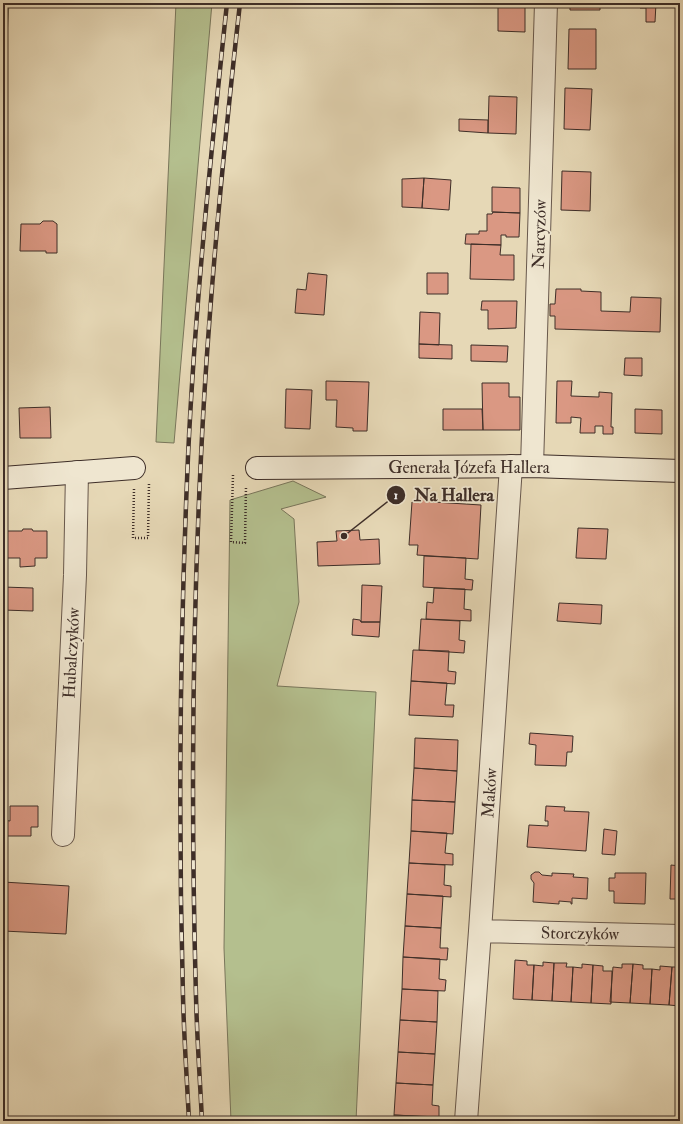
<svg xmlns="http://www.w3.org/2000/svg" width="683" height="1124" viewBox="0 0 683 1124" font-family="'IM FELL Double Pica',serif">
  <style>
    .green { fill: #b4bf8e; stroke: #79765b }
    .building { fill: #da9883; stroke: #3e2e28 }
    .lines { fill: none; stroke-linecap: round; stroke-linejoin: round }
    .street-casing { stroke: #68584c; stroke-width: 24 }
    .secondary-casing { stroke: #3e2e28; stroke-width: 24 }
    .path { stroke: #3e2e28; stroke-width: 2.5; stroke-dasharray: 1 2; stroke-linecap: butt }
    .street { stroke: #efe6d0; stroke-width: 22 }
    .secondary { stroke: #efe6d0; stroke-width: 22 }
    .rail-casing { stroke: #3e2e28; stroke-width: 4.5 }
    .rail { stroke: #efe6d0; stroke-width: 3; stroke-dasharray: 9; stroke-linecap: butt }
    .labels { text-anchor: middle; stroke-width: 3.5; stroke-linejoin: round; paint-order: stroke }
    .street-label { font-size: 17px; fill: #3e2e28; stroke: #efe6d0 }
    .leader { fill: none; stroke: #3e2e28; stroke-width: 1.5 }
    .callout-dot { fill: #3e2e28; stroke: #efe6d0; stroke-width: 1.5 }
    .mark-label { font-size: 12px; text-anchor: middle; font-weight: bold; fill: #fff }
    .callout-label { font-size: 18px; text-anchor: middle; font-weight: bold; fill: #3e2e28; stroke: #efe6d0; stroke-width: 3.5; stroke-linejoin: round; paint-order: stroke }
  </style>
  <rect width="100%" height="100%" fill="#e6d8b6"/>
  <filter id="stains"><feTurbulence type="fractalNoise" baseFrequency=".005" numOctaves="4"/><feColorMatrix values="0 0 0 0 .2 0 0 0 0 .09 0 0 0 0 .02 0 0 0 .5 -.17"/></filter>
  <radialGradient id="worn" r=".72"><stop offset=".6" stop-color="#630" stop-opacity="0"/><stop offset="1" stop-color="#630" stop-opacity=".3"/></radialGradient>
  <path class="green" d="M3 3H9L3 102Z
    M176 3H212L174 443 156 442Z
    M293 481 326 497 281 509 294 519 299 602 277 686 376 692 356 1121H231L224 948 230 500Z"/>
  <path class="building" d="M498 3H525V32L498 31Z
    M570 3H600V10H570Z
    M640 3H656L655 22H646V8H640Z
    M569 29H596V69H568Z
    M565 88 592 89 590 130 564 129Z
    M489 96 517 97 516 134 488 133Z
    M459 119 488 120V133L459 131Z
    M562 171 591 172 590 211 561 210Z
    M424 178 422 208 402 207V179Z
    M424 178 451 180 449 210 422 208Z
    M492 187 520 188V213L492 212Z
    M493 212 520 213 519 237H506V235H501V245L465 244 466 234H479V231H487V214H492Z
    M43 221H53L57 224V253H46V251H20L21 224H40Z
    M471 244 501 245 500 255H514V280L470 279Z
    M308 273 327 275 324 315 295 313 297 289 306 290Z
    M427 273H448V294H427Z
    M556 289H581V291L601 292V311L630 312 631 297 661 298 660 332 555 329V316H550V304H555Z
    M482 301H517L516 328 488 329V310H481Z
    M420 312 440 313 439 345 419 344Z
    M419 344 452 345V359L419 358Z
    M471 345 508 346 507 362 471 361Z
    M625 358H642V376L624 375Z
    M326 381 369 382 367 431H353V428L336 427 337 400H326Z
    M557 381H572L571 396 599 397V392L612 393 611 427H613V434H603V426H595V433H580L581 418 571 417V423H556Z
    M482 383H509V397H520V430H483Z
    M286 389 312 390 310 429 285 428Z
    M50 407 51 438H20L19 408Z
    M443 409H482L483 430H443Z
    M635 409 662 410V434L635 433Z
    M416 496 433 497V502L481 505 478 559 417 555 418 545H409L412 502H416Z
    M578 528 608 529 606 559 576 558Z
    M23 529H32L33 531H47V558H35V566L20 567V558H7V531H22Z
    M359 530 360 540 379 539 380 564 318 566 317 542 337 541 336 531Z
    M424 556 466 558 465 579 473 580 472 590 423 587Z
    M362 585 382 586 380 622H361Z
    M3 587 33 588V611L3 610Z
    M434 588 465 589 464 609 471 610V621L426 619 427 602 433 603Z
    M559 603 602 605 601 624 557 621Z
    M353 619 360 620 361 622H380L379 637 352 635Z
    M421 619 460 621 459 640 465 641 464 653 419 650Z
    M413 650 449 651 448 671 456 672 455 684 411 681Z
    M411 681 447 683 445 705H454L453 717 409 715Z
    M530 733 573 736 572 752H567L566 766 535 765 536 745 529 744Z
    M415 738 458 740 457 771 414 768Z
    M414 768 457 771 455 802 412 800Z
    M412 800 455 802 453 834 411 831Z
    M10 806H38V827H31V836H3V820L10 821Z
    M546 806 565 807 564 811 589 812 586 851 527 847 529 825 548 826V821H545Z
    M604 829 617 831 615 855 602 854Z
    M411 831 447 833 445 853 453 854V865L409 863Z
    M409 863 445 865 444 885 451 886V897L407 894Z
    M671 865 680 866V904L678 903V899H670Z
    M535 872H539L542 875 552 876V873L574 874 573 877 588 878 587 899 572 898V904H571V902L559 901V904L533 902 534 883 531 879V875Z
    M615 873H646L645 904 614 903V891H609V878H615Z
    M3 882 69 886 66 934 3 931Z
    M407 894 443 896 441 928 405 926Z
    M405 926 441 928 440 948H448L447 960 403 957Z
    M403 957 440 959 439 979 446 980 445 991 402 989Z
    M515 960 527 961V965H534L532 1000 513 999Z
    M543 962 554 963 552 1001 532 1000 534 965 543 966Z
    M554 963H567L566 967H573L571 1002 552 1001Z
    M582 964 593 965 591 1003 571 1002 573 967 582 968Z
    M622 964H633L630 1003 610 1002 613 967 622 968Z
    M633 964 643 965V969H652L650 1004 630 1003Z
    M593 965 603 966V971H612L611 1004 591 1003Z
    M660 966 672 967 669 1005 650 1004 652 969 660 970Z
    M672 967H680V1006L669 1005Z
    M402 989 438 991 437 1022 400 1020Z
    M400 1020 437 1022 435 1054 398 1052Z
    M398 1052 435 1054 433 1085 396 1083Z
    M396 1083 433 1085 432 1105 439 1106V1117L394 1115Z
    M394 1115 430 1117V1121H394Z
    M505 1117 524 1119V1121H505Z
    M544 1118 563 1119V1121H543Z
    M583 1118 602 1119V1121H582Z
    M524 1119 543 1120V1121H524Z
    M563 1119 582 1121H563Z
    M602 1119 622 1121H602Z
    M622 1119 642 1120V1121H622Z
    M661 1119 680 1120V1121H661Z"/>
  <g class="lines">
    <g class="street-casing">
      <path id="street" d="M532 466 546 3
        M63 835 75 575 77 472
        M480 931 680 936
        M466 1121 480 931 511 466"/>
    </g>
    <g class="secondary-casing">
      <path id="secondary" d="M257 468 532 466 680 471
        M3 478 134 468"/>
    </g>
    <path class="path" d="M233 475 231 542 245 543 246 486
      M134 489 133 538H148L149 483"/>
    <use href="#street" class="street"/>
    <use href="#secondary" class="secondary"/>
    <g class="rail-casing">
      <path id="rail" d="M189 1121C187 1080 184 1039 183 997 178 817 180 637 188 457 195 305 211 154 227 3
        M202 1121C200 1080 197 1039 196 997 191 817 192 637 201 457 208 305 223 154 240 3"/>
    </g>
    <use href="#rail" class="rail"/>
  </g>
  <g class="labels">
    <g class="street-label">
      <text transform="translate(539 234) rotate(-88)" y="6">Narcyzów</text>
      <text x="469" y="473">Generała Józefa Hallera</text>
      <text transform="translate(71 653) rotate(-87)" y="6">Hubalczyków</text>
      <text transform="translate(489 793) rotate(-86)" y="6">Maków</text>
      <text transform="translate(580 933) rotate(1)" y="6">Storczyków</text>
    </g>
  </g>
  <path class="leader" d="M344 536L396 495"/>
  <g class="callout-dot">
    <circle cx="344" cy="536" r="4"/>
    <circle cx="396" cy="495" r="10"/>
  </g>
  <g class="mark-label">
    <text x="396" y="499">1</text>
  </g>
  <g class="callout-label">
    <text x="454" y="501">Na Hallera</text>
  </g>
  <rect width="683" height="1124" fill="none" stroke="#e6d8b6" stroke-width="16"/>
  <rect x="4" y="4" width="675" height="1116" fill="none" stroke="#3e2e28" stroke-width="2"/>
  <rect x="8" y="8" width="667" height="1108" fill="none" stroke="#3e2e28"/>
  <rect width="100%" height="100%" filter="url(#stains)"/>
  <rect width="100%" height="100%" fill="url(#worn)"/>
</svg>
